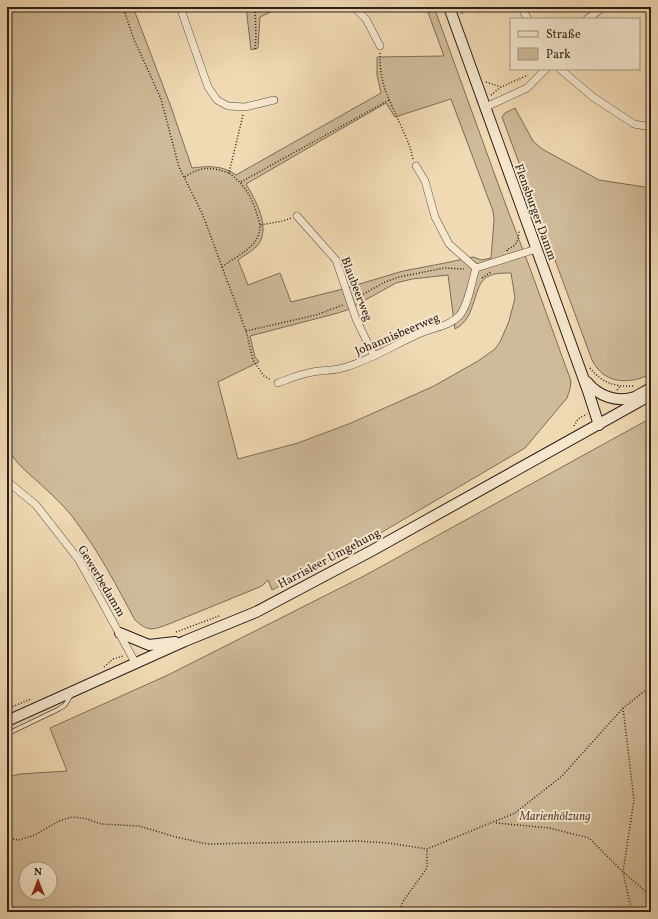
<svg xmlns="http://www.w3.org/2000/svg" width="658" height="919" viewBox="0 0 658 919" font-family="Vollkorn,serif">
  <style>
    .green { fill: #cfba99; stroke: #7e6c58; fill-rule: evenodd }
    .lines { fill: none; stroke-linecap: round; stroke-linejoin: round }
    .lane-casing { stroke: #5d4d3f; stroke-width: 5 }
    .street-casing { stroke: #5d4d3f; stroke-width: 8 }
    .secondary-casing { stroke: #2c1e18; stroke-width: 12 }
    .path { stroke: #2c1e18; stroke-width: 1.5; stroke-dasharray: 1 2; stroke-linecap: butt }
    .lane { stroke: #f5e7ce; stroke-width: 3.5 }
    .street { stroke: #f5e7ce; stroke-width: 7 }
    .secondary { stroke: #f5e7ce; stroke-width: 10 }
    .labels { text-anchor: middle; stroke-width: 4; stroke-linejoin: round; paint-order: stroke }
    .street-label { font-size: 12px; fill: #2c1e18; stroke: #f5e7ce }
    .park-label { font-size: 12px; font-style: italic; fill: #5d4d3f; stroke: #f5e7ce }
  </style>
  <rect width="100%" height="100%" fill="#f0dab4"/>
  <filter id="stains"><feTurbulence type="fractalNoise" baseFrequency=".005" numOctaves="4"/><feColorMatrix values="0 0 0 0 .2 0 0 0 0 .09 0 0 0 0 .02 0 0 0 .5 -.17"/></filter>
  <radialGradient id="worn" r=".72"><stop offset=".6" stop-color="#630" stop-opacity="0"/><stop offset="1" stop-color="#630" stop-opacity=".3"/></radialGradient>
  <path class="green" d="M7 7H133L171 107 192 168C207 166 223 165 236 175L381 93 377 75V57L444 56 426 7H434L505 203 531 271 571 381 570 389 567 398 525 448 372 538 272 590 268 580 262 586 169 624C153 630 148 632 135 620 117 587 100 553 77 523 66 507 51 494 37 481 25 470 13 461 7 446ZM451 99 493 211 494 220 491 258 482 260 473 257 445 263 403 271 343 289 291 302 280 273 248 285 238 260C243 256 251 252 256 247 273 230 255 199 246 184L386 103 395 117ZM511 273 515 298 509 321 500 342 495 349 478 361 434 386 351 423 298 443 238 459 218 382 259 362 255 357 250 336 338 313 347 310 396 283 412 279 448 275 455 329C478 318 472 282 489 276 495 273 504 273 511 273Z
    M246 7H281L260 17 258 48 251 50Z
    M515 108 533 141 542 149 599 180 651 188V374C628 385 604 384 592 360L502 117 505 113Z
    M651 418V912H7V777L20 774 67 771 50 728 168 675 364 576ZM26 869H50V893H26Z"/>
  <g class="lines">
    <g class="lane-casing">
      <path id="lane" d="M7 734 59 709 65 705 71 695"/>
    </g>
    <g class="street-casing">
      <path id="street" d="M180 7 208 87 217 100 228 106 245 107 274 100
        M354 7 366 19 380 46
        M521 7 528 19
        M587 19 604 7
        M560 69 593 97 634 124 651 127
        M486 107 527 88 546 69
        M416 166 425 181 435 217 449 244 476 268
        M297 216 336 260 356 319 374 356
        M278 383C289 379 300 374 313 372 323 370 335 371 346 367 373 359 397 343 423 332 436 327 449 326 459 316 468 307 472 280 476 268L536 249
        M7 481 36 505 79 560 136 664"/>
    </g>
    <g class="secondary-casing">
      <path id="secondary" d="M449 7 588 391 599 425
        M587 382C598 396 617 403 635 397 640 394 646 391 651 388
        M120 633 149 645 175 642
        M7 721 185 641 256 612 373 550 651 395"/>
    </g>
    <path class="path" d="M123 7 133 37 161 99 179 167 202 213 246 331 253 360 264 376 271 380
      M460 7 463 15
      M255 49 256 37 255 7
      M380 53C379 88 392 103 404 133 408 141 411 150 413 159
      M486 82 501 87
      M491 95 501 87 528 75
      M243 115 229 173C248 187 254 202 260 225
      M185 177C200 166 212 167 229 173
      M241 182 389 100
      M507 251V249C516 247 519 240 519 231
      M222 267C238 254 260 248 260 225L283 221 291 218
      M482 278 491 272
      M358 297 385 282 399 277 444 268 464 269
      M246 331 316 315 343 305
      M590 368C602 383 615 387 634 386
      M617 390 620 386
      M574 426 578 419 587 414
      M176 632 219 616
      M104 667 113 659 123 656
      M623 708 634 800 623 872 631 908 633 912
      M7 709 31 699
      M496 823 550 828 589 838 623 872 651 896
      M7 838 19 840 35 835 59 821 72 817 84 818 101 824 139 826 176 837 207 844 357 841 388 843 427 849 515 813 562 776 623 708 651 686
      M398 912 404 900 427 868V849"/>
    <use href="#lane" class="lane"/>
    <use href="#street" class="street"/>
    <use href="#secondary" class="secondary"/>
  </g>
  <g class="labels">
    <g class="street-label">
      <text transform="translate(536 212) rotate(70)" y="4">Flensburger Damm</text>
      <text transform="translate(357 289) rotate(69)" y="4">Blaubeerweg</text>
      <text transform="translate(397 334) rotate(-23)" y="4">Johannisbeerweg</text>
      <text transform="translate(329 558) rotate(-28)" y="4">Harrisleer Umgehung</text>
      <text transform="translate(102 581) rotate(59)" y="4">Gewerbedamm</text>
    </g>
    <g class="park-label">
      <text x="555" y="820">Marienhölzung</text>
    </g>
  </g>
  <rect width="658" height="919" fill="none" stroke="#f0dab4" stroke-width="24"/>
  <rect x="8" y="8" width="642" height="903" fill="none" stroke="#2c1e18" stroke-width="2"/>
  <rect x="12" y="12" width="634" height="895" fill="none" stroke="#2c1e18"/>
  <rect x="510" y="18" width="130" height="52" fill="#f5e7ce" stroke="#a59785"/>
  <rect x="518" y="31" width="20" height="6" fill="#f5e7ce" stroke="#a59785"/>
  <text x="546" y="38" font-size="12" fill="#2c1e18">Straße</text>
  <rect x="518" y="48" width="20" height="12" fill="#cfba99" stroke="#a59785"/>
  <text x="546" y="58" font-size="12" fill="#2c1e18">Park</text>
  <g transform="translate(38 881)"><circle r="19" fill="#f5e7ce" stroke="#a59785"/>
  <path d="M0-3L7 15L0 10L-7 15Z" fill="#8f2418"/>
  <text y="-6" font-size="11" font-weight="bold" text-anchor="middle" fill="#2c1e18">N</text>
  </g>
  <rect width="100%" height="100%" filter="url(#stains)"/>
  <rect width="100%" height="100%" fill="url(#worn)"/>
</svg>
